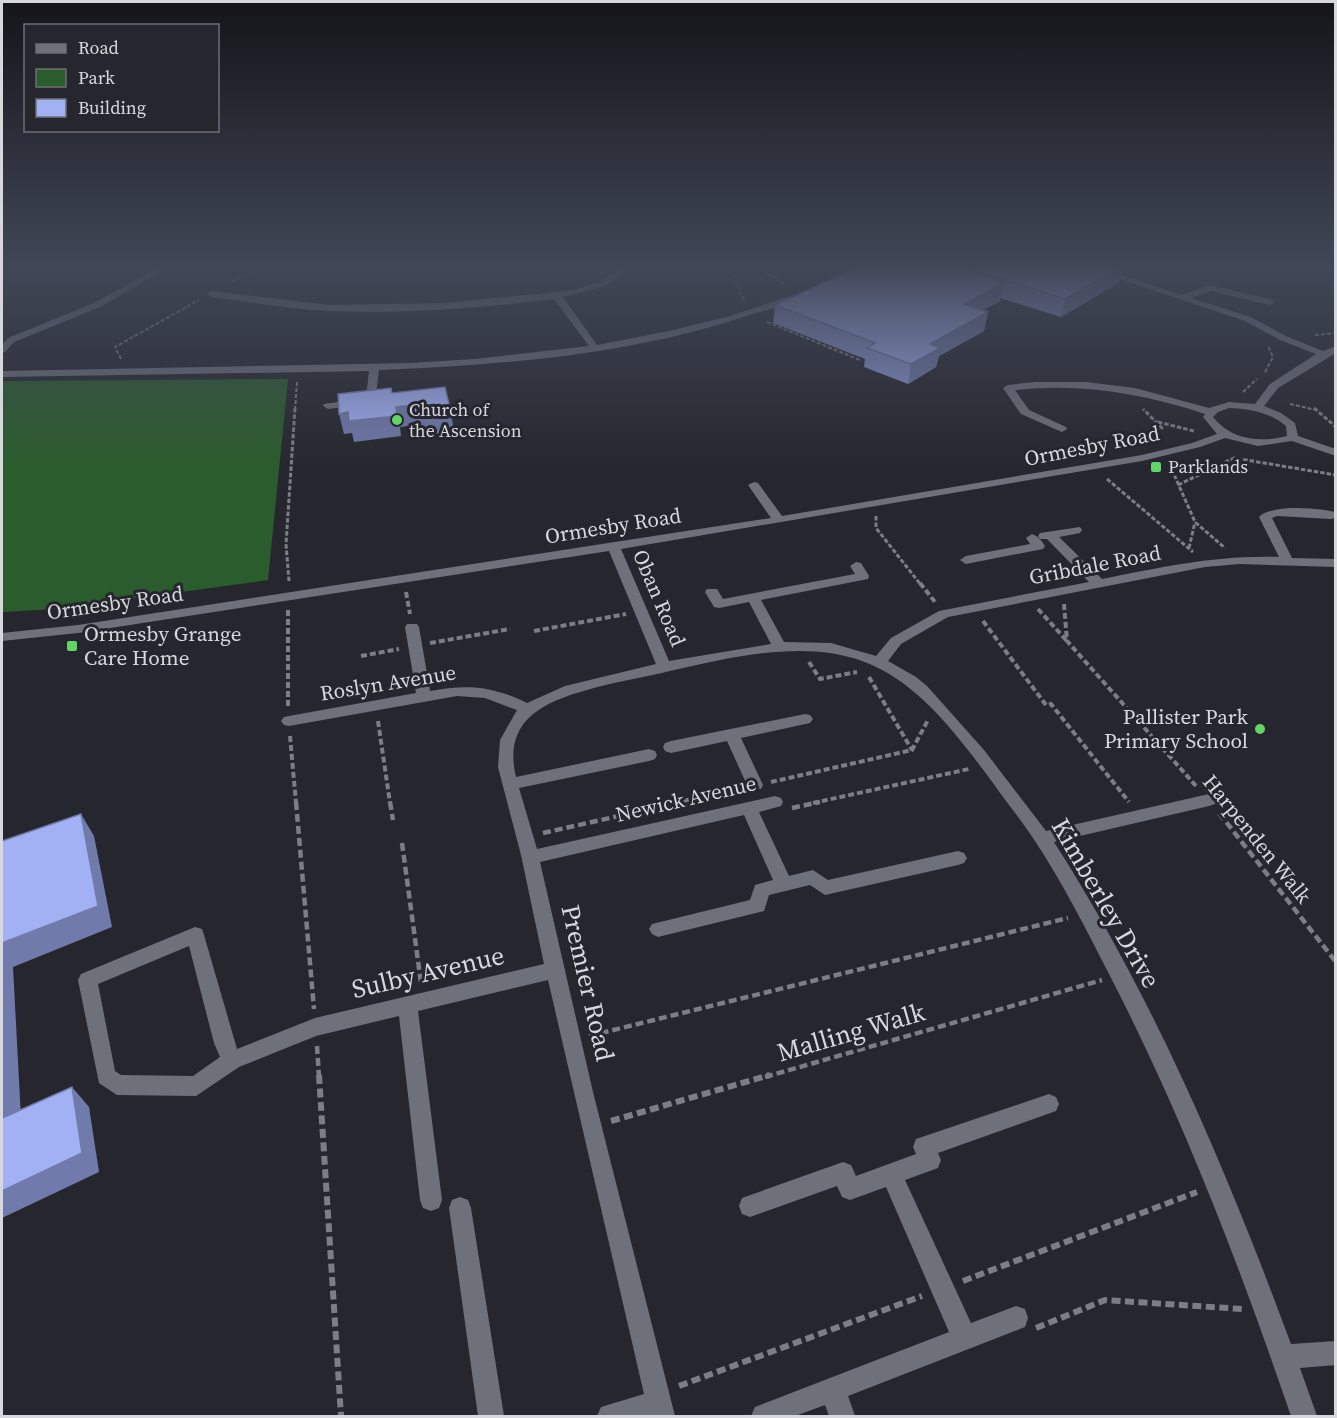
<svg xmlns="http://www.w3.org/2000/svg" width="1337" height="1418" viewBox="0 0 1337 1418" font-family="'Source Serif 4',serif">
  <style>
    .green { fill: #2b5c2d }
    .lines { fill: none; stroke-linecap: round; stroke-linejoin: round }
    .path-far4 { stroke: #7d7e83; stroke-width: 2; stroke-dasharray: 4 2; stroke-linecap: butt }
    .path-far3 { stroke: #7d7e83; stroke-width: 3; stroke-dasharray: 4.5 2; stroke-linecap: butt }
    .path-far2 { stroke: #7d7e83; stroke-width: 4; stroke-dasharray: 6 3; stroke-linecap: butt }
    .path-far1 { stroke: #7d7e83; stroke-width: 4.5; stroke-dasharray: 8 4; stroke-linecap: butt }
    .path { stroke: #7d7e83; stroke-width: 6; stroke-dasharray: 9 4.5; stroke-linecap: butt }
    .minor { fill: #6f717a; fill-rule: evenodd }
    .wall { fill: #8b97d2 }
    .shaded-wall { fill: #717bab }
    .building { fill: #a2b0f4; stroke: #717bab; stroke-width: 1.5 }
    .poi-dot { fill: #62d469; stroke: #26272e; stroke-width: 2 }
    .labels { text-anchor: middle; stroke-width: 6; stroke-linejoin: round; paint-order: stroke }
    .far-poi-label { font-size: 18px; fill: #d7d8dc; stroke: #26272e; text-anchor: start }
    .street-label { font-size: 21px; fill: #d7d8dc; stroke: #26272e }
    .poi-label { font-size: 21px; fill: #d7d8dc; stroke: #26272e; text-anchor: start }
    .near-street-label { font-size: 26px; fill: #d7d8dc; stroke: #26272e }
  </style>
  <rect width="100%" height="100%" fill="#26272e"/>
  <path class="green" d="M288 379 268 580 57 609 2 612V381Z"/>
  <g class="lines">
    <path class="path-far4" d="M730 269 744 300
      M761 269 785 285
      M232 282 255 269
      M767 322 860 360
      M1315 335 1336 333
      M121 359 115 347 199 300
      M1265 372 1273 357 1268 346
      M1243 392 1257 379
      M1290 404 1316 410
      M295 410 297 382"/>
    <path class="path-far3" d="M1314 408 1336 427
      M1158 422 1194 431
      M1126 445 1162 428 1143 409
      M1169 463 1195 522 1225 548
      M1107 479 1193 552
      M1178 485 1234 458 1336 475
      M876 516V528L921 585
      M1189 548 1195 522
      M289 581 286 544 295 408"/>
    <path class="path-far2" d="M920 583 935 602
      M406 592 410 614
      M1064 604 1067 641 1197 787
      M1038 609 1067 641
      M288 610V707
      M983 621 1046 705 1051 704 1129 802
      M534 631 626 614
      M430 643 510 629
      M361 656 399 649
      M809 662 820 679 857 672
      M869 677 912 750
      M378 721 390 803
      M290 736 296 803
      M771 782 912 750 928 720
      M674 803 737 789
      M813 803 969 769"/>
    <path class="path-far1" d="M296 802 314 1009
      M390 802 393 820
      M792 808 820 802
      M1219 813 1336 962
      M543 833 681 802
      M402 843 421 983
      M589 1036 1068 918
      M317 1046 319 1077
      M765 1077 1102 980"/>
    <path class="path" d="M319 1075 341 1416
      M611 1121 770 1075
      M963 1281 1197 1192
      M1036 1328 1105 1300 1242 1309
      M679 1386 922 1296"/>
    <path class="minor" d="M155 269H166L100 307 14 342 5 352 2 353V345L8 338 94 303Z
      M619 269H629L605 286 563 297 597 345 669 331 730 316 796 294 800 297C787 307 765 310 749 315 631 355 503 365 379 370L375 403 328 409 323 406 324 404 366 398 369 371 2 377V371L410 363 475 359 589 346 554 299C480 308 405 314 330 311 290 309 250 302 211 297L207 294 211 291 329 305 446 303 574 290 599 282Z
      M1090 269H1104L1182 295 1210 285 1273 300 1274 302 1270 305 1211 291 1191 298 1251 317 1286 336 1323 351 1336 346V353L1278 388 1264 406 1281 413 1295 423 1298 436 1336 449V456L1292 441 1258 446 1225 438 1200 447 1142 461 621 549 669 661 771 644 749 602 719 608 714 607 705 592 707 589H717L723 599 855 574 850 566 856 562 861 563 869 576 868 579 761 600 784 642 831 643 876 656 891 638 939 611 1089 582 1047 539H1040L1038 536 1040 533 1080 527 1082 530 1080 533 1059 537 1102 579C1163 567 1216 555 1279 557L1259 517C1272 504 1317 508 1335 512V518L1331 519 1277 516 1272 518 1292 558 1336 559V567L1239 564 1205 567 948 617 901 644 888 661 916 677 927 686 984 750 1046 831 1209 794 1215 796 1217 800 1215 804 1209 806 1054 842C1154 998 1227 1171 1291 1344L1336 1341V1365L1300 1368 1317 1416H1291C1239 1264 1182 1115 1108 972 1085 927 1062 882 1035 841 1022 821 1007 803 993 783 958 736 918 681 862 661 803 639 728 658 670 671 645 677 619 681 594 688 546 701 502 718 516 777L649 749 655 751 657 755 655 759 649 761 519 788 537 849 775 796 781 798 783 802 781 806 759 812 789 876 813 870 828 880 958 851 964 853 967 858 964 863 958 865 825 895 810 885 769 895 764 911 658 937 652 934 649 929 652 924 750 900 755 885 773 880 744 815 540 862 593 1092 675 1416H597L601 1407 644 1394 548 980 418 1011 442 1200 439 1208 431 1211 423 1208 420 1200 399 1016 316 1036 239 1067 196 1096 117 1095 99 1083 78 980 81 974 195 927 202 929 204 935 237 1049 315 1018 544 964 521 855 498 767 500 740 517 710 485 698 457 696 289 726 284 725 281 721 284 717 289 716 416 693 405 627 407 624H417L419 627 430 691C468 684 492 686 527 703L565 686 656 664 609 551 78 633 2 641V633L78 625 771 518 748 485 754 482 758 483 782 516 1142 455 1192 443 1217 434 1203 417 1205 414C1142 393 1081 383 1015 390L1029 410 1066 427 1067 429 1062 432 1021 414 1003 388 1008 385 1035 382H1086L1135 388 1209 408 1229 402 1255 404 1270 384 1316 354 1280 340 1245 321ZM1229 408C1250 409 1269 412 1286 426L1287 436C1260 443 1231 440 1213 417L1218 412ZM189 946 214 1043 220 1057 193 1076 121 1075 115 1071 98 984Z
      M1032 534C1038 536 1042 541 1045 546L1043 549 966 564 960 560 966 556 1030 544 1026 538Z
      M805 714 810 715 813 719 810 723 741 738 763 785 761 789H749L747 785 727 741 671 753 665 751 663 747 665 743 671 741Z
      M1049 1094 1056 1097 1059 1104 1056 1111 938 1153 941 1160 938 1168 905 1180 971 1323 1016 1306 1025 1309 1028 1318 1025 1327 848 1396 855 1416H829L825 1405 795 1416H751L755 1407 949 1332 886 1187 850 1200 842 1197 837 1186 750 1217 742 1214 739 1206 742 1198 843 1162 851 1165 856 1176 916 1154 913 1147 916 1139Z
      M460 1197 468 1200 471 1208 504 1416H478L449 1208 452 1200Z"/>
  </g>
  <path class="wall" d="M853 269H1122L1118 283 1061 317 1000 298V301L983 310 988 312 984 331 939 356 936 367 908 384 864 367 865 359 773 323 775 305Z"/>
  <path class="shaded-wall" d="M1117 269H1122L1118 283 1061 317 1065 299Z
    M1004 283 1000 301 960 322 964 304Z
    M988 312 984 331 939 356 936 367 908 384 911 364 930 344Z
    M413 405 451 412 454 432 418 436 416 425 400 427 401 436 354 442 352 433 344 434 339 414Z
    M81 814 94 836 112 927 13 967 22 1137 2 1118V943Z
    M72 1087 89 1107 99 1172 2 1218V1191Z"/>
  <path class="building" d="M853 269H964L1004 283 964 304 988 312 930 344 940 348 911 364 867 348 875 343 775 305Z
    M970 269H1117L1065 299Z
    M445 387 451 412 415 416 413 405 396 407 397 416 349 421 348 412 339 414 338 394 391 388 392 393Z
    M81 814 98 906 2 943V841Z
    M72 1087 82 1153 2 1191V1093V1118Z"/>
  <linearGradient id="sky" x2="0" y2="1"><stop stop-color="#151519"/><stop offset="0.57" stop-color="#414757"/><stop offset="1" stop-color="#414757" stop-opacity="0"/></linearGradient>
  <rect width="1337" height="468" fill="url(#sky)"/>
  <g class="poi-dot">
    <circle cx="397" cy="420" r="6"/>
    <rect x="1150" y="461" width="12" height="12" rx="3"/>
    <rect x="66" y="640" width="12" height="12" rx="3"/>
    <circle cx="1260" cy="729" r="6"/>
  </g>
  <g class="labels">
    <g class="far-poi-label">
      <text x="409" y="416">Church of<tspan x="409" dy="21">the Ascension</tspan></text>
      <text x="1168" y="473">Parklands</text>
    </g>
    <g class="street-label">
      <text transform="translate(1092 446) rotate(-11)" y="7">Ormesby Road</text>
      <text transform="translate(613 526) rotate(-9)" y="7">Ormesby Road</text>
      <text transform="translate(1095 565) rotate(-11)" y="7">Gribdale Road</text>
      <text transform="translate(659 598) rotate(67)" y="7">Oban Road</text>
      <text transform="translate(115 603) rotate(-8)" y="7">Ormesby Road</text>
      <text transform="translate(388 683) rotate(-9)" y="7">Roslyn Avenue</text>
      <text transform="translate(686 799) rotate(-13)" y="7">Newick Avenue</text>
      <text transform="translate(1257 839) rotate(51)" y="7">Harpenden Walk</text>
    </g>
    <g class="poi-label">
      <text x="84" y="641">Ormesby Grange<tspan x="84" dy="24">Care Home</tspan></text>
      <text x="1248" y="724" text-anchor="end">Pallister Park<tspan x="1248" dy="24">Primary School</tspan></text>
    </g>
    <g class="near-street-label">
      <text transform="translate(1106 903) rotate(60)" y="9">Kimberley Drive</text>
      <text transform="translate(428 972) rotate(-13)" y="9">Sulby Avenue</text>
      <text transform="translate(588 983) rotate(77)" y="9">Premier Road</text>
      <text transform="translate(851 1032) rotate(-16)" y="9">Malling Walk</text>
    </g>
  </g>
  <rect width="1337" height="1418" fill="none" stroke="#d7d8dc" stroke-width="6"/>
  <rect x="24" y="24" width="195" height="108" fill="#26272e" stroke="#6d6e74" stroke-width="1.5"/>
  <rect x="36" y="44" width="30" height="9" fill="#6f717a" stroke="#6d6e74" stroke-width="1.5"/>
  <text x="78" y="54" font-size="18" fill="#d7d8dc">Road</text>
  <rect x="36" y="69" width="30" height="18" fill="#2b5c2d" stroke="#6d6e74" stroke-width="1.5"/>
  <text x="78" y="84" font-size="18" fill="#d7d8dc">Park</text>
  <rect x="36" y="99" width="30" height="18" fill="#a2b0f4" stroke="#6d6e74" stroke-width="1.5"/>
  <text x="78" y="114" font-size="18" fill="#d7d8dc">Building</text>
</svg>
